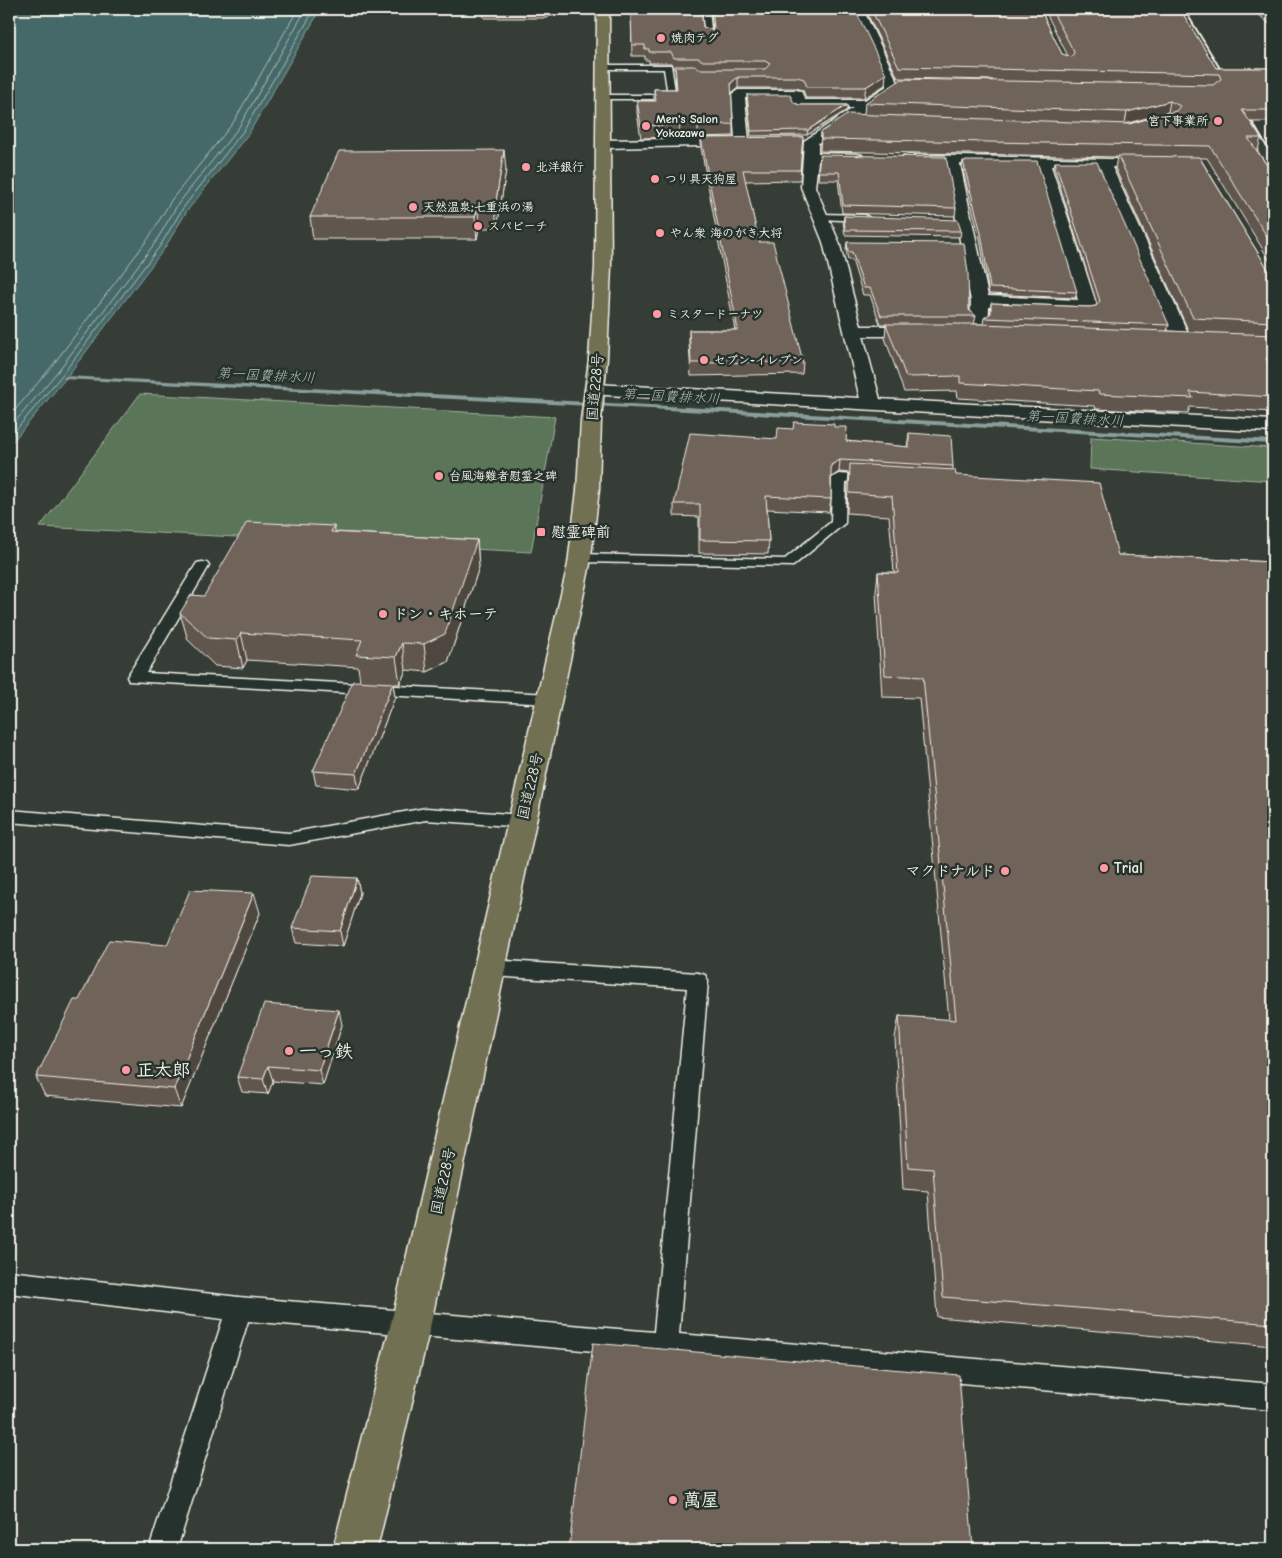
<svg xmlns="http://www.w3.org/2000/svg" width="1282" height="1558" viewBox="0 0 1282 1558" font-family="'Comic Neue','Klee One',sans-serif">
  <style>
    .green { fill: #5a7459; stroke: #a7b2a0 }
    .water { fill: #446968; stroke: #8a9f9b }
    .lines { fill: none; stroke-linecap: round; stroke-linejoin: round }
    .shore { stroke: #aebbb5; stroke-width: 1 }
    .stream { fill: #8a9f9b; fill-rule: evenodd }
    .lane-casing { stroke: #f4f1e8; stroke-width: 3 }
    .street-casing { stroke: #f4f1e8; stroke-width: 3 }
    .secondary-casing { stroke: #f4f1e8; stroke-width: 3 }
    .highway-casing { stroke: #f4f1e8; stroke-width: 3 }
    .lane { fill: #26332d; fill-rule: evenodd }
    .street { fill: #26332d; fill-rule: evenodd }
    .secondary { fill: #26332d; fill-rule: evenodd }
    .highway { fill: #716f52; fill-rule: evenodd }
    .rail { stroke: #f4f1e8; stroke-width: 2 }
    .wall { fill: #60564d; stroke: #f4f1e8; fill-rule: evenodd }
    .shaded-wall { fill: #4e463f; stroke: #f4f1e8 }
    .building { fill: #70645a; stroke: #f4f1e8 }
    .poi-dot { fill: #ff9aa2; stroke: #26332d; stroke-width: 2 }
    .labels { text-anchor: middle; stroke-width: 5; stroke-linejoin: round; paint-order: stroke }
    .far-poi-label { font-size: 12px; font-weight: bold; fill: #f4f1e8; stroke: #26332d; text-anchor: start }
    .far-water-label { font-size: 14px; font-style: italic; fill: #aebbb5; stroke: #26332d }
    .street-label { font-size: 15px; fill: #f4f1e8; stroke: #26332d }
    .poi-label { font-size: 15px; font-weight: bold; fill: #f4f1e8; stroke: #26332d; text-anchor: start }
    .near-poi-label { font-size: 18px; font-weight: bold; fill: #f4f1e8; stroke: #26332d; text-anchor: start }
  </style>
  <rect width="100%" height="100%" fill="#353d36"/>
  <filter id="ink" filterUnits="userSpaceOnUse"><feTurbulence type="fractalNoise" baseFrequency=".02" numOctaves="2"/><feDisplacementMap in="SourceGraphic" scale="10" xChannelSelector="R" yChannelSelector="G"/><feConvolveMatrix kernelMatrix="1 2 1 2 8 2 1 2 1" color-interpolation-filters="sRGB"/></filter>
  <g filter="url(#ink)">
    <path class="green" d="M140 394 555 417 531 552 40 527Z
      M1091 437 1273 448V481L1090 469Z"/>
    <path class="water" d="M9 9H317L316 17 249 133 187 211 164 249 66 378 9 446Z"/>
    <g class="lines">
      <path class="shore" d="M9 417 52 366 148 239 172 199 233 123 298 9
        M9 429 58 371 155 243 178 204 239 127 306 9
        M9 438 62 375 160 246 183 208 244 130 311 15 312 9"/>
      <path class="stream" d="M66 376 650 405 1273 440V444L650 409 64 379 63 378Z"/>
      <g class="lane-casing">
        <path id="lane" d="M702 9H709L712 39 705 37Z
          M599 65H671L676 97 672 99H599V95H668L664 69H602L598 67Z
          M821 214 865 215 870 218 865 221 818 219V215Z
          M839 474 872 476 879 480 872 484 846 482 845 523 793 566 580 562 575 561 573 558 575 555 580 554 785 559 831 522 832 478Z
          M202 562 207 563 209 566 146 673 550 694 556 695 558 699 556 703 550 704 129 681 127 677 195 566 197 563Z
          M426 808 522 815 528 817 531 821 528 825 522 827 426 820 289 845 9 822V810L289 833Z
          M490 960 698 973 705 975 708 981 679 1334 1273 1384V1410L248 1321 177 1549H149L223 1319 9 1293V1271L239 1297 654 1332 687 988 490 976 483 973 480 968 483 963Z"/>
      </g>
      <g class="street-casing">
        <path id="street" d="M851 9H863L900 87 875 107 818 143V153L857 154 862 155 864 158 862 161 857 162 818 161 815 187 839 242 861 326H922L928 327 931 331 928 335 922 336H863L881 403 878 407 871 409 864 407 861 403 823 242 801 187 804 141 853 108H800L795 107 791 98H745L749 142 747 145 604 148 597 144 604 140 735 138 732 94 738 90H796L801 91 805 100H865L887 86Z
          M908 155 1157 160 1159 163 1157 166 1152 167H1112L1191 340 1188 344 1182 345 1176 344 1173 340 1098 166H1051L1097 306 1094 310 1088 311 989 307 988 331 985 335 979 336 973 335 970 331 971 301 946 164 903 162 901 159 903 156ZM960 164 1037 165 1078 300 988 296Z"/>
      </g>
      <g class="secondary-casing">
        <path id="secondary" d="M595 384 1273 420V432L588 394 585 390 588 386Z"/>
      </g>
      <g class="highway-casing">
        <path id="highway" d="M597 9H609L611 267 607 359 601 420 599 490 590 564 431 1323 377 1549H333L391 1323 568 564 577 490 581 420 589 359 595 267Z"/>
      </g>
      <use href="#lane" class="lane"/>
      <use href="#street" class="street"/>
      <use href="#secondary" class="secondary"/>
      <use href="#highway" class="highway"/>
      <path class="rail" d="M1184 9 1227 80
        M1245 110 1273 157"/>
    </g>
    <path class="wall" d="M483 9H553L552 16H548V18H484Z
      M631 9 703 27 712 30 713 29 710 9H855L885 85 864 98H806L803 90 796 88H738L731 93 733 124V136L698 137V134L679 137 641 138 637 113V101H654V89H676L675 69H674L671 63H649V60H645V56H632Z
      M865 9H1040L1062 54 1068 56 1044 9H1180L1216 68H1273V122H1250L1261 138 1258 150H1257L1273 174V266L1207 158H1200L1271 274H1273V412L1190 407 1188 413 1096 409 1095 406 958 398 957 391 904 392 885 338 886 324H880L870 295H863L852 260H848L846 249 847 242 969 310 976 316 974 324H983L984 318 990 314 991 303 1089 307 1096 306 1097 304 1054 167 1055 162 1169 325 1167 331 1189 332 1115 168 1117 157 820 151 821 132 864 114 865 103 993 80 898 78ZM1168 112 1169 113 1129 124H1126Z
      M1252 9H1273V27Z
      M747 95 794 103 800 105H847V110L807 135 751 136 747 100Z
      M803 137 800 180 745 181 759 242 803 362 802 374 691 376 689 342V330H735L701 148V138Z
      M820 155 956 208 955 216 842 213 838 180H818Z
      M963 161 1077 292 1075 298 989 294 980 239 962 166Z
      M506 170 497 228H479L477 239H313L310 217Z
      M844 216 961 231 960 237 845 235 843 222Z
      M834 427 846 441 907 447 909 433 953 466V470L956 475 1118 555 1273 562V1346L937 1317 928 1191 903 1189 895 1038 899 1016 949 1020 919 698 882 697 876 592 878 572H894L889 516 847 513 848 484 849 473 839 472 831 477V499L829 512 767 509 769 541 768 554 699 553V517L674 516V504L793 429Z
      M335 532 477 540 479 567 448 662 427 672 406 670 400 684H393L395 697 359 789 316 785 313 771 360 681 358 667 247 660 243 668 215 666 188 640 180 613 204 596Z
      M357 878 360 893 343 946 296 943 292 928Z
      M260 913 181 1108 45 1096 36 1077 79 1000 167 945Z
      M342 1025 323 1085 273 1081 268 1094 242 1092 237 1077Z"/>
    <path class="shaded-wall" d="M886 74 885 85 864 98 866 87Z
      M738 77V88L730 94 731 83Z
      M1170 101 1168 112 1125 124 1127 112Z
      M847 105V110L807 135 808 130Z
      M698 122V134L679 137 680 125Z
      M504 150 506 170 497 228 495 207Z
      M478 207 479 228 477 239 475 217Z
      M840 460 839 472 830 478 831 465Z
      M334 526 339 553 331 532Z
      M477 540 479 567 448 662 427 672 424 644Z
      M241 633 247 660 243 668 237 640Z
      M402 643 406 670 400 684 396 657Z
      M393 683 395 697 359 789 356 774Z
      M357 878 360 893 343 946 340 931Z
      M254 893 260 913 181 1108 174 1089Z
      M339 1010 342 1025 323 1085 319 1070Z
      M268 1066 273 1081 268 1094 263 1079Z"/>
    <path class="building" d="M631 9H701L703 27 712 30 714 28 712 9H855L886 74 866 87H807L804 79 797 77H738L731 83 733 124 699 125 698 122 680 125 641 126 637 101H656L654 89H677L675 66H695L699 69H765L770 64 765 61H703L698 58H674L671 52H649V49H645V45H632Z
      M871 9H1040L1062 54 1072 57 1074 52 1051 9H1180L1216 68H1273V110H1242L1261 138H1248L1273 174V246L1210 146 821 139V132L848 114 1129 124 1176 111 1180 106 1170 101 1127 112 865 103 902 79 1213 85 1221 79 1219 74 899 67Z
      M1267 9H1273V14Z
      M747 95H790L794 103 800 105H847L808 130 751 131Z
      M803 137 800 170H743L759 242H773L803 362 691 363 689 330H738L701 138Z
      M504 150 495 207H478L475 217H310L339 151Z
      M820 155 946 157 956 208 843 205 839 172H818Z
      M1118 156 1199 157 1271 274H1273V322L1193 318Z
      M963 161H1037L1077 292 990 288 981 233Z
      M1055 162H1097L1169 325 984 318 991 313V303L1089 307 1096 306 1100 301Z
      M844 216 958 220 961 231 845 230Z
      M847 242 964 243 968 273 969 310 976 316H881L870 288H864L852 252H848Z
      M886 324H981L1273 335V359L1266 358 1273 374V397L1190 392 1193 398 1099 394 1098 391 960 383V376L906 377Z
      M794 422 834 424V427H847L846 441 909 447V433L951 436 953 466 840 460 831 465V499L766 496 769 541 700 540V504H674L690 433 777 439 778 428 793 429Z
      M850 464 955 470 956 475 1099 483 1118 555 1273 562V1324L943 1297 933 1169 908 1167 899 1016 956 1020 923 677 885 675 878 572 898 573 892 496 849 493Z
      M247 522 334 526 331 532 477 540 445 634 424 644 402 643 396 657 356 655 362 640 241 633 237 640 208 638 180 613 191 595 204 596Z
      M353 681 393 683 356 774 313 771Z
      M312 876 357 878 340 931 292 928Z
      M190 890 254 893 174 1089 36 1077 74 1000H79L109 940 167 945Z
      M264 1004 339 1010 319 1070 268 1066 263 1079 237 1077Z
      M593 1343 959 1375 973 1549H569Z"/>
  </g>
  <g class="poi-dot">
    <circle cx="661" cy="38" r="5"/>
    <circle cx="1218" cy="121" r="5"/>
    <circle cx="646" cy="126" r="5"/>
    <circle cx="526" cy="167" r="5"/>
    <circle cx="655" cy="179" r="5"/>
    <circle cx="413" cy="207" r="5"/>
    <circle cx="478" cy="226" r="5"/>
    <circle cx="660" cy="233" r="5"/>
    <circle cx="657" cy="314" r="5"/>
    <circle cx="704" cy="360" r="5"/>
    <circle cx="439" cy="476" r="5"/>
    <rect x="536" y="527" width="10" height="10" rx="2.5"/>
    <circle cx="383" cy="614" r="5"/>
    <circle cx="1104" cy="868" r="5"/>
    <circle cx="1005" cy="871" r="5"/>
    <circle cx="289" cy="1051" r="5"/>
    <circle cx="126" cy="1070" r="5"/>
    <circle cx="673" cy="1500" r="5"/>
  </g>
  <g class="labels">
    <g class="far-poi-label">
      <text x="671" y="42">焼肉テグ</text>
      <text x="656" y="123">Men's Salon<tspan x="656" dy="14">Yokozawa</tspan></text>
      <text x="1208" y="125" text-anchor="end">宮下事業所</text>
      <text x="536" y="171">北洋銀行</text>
      <text x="665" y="183">つり具天狗屋</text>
      <text x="423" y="211">天然温泉;七重浜の湯</text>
      <text x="488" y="230">スパビーチ</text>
      <text x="670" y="237">やん衆 海のがき大将</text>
      <text x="667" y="318">ミスタードーナツ</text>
      <text x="714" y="364">セブン-イレブン</text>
      <text x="449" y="480">台風海難者慰霊之碑</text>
    </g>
    <g class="far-water-label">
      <text transform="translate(266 375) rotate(3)" y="5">第一国費排水川</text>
      <text transform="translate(671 396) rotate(3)" y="5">第一国費排水川</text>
      <text transform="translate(1075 418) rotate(3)" y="5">第一国費排水川</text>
    </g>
    <g class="street-label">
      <text transform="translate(595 387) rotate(-85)" y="5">国道228号</text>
      <text transform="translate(530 786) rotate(-77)" y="5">国道228号</text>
      <text transform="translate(443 1181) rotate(-78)" y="5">国道228号</text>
    </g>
    <g class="poi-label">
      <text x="551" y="537">慰霊碑前</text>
      <text x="393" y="619">ドン・キホーテ</text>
      <text x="1114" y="873">Trial</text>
      <text x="995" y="876" text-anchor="end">マクドナルド</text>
    </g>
    <g class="near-poi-label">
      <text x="299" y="1057">一っ鉄</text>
      <text x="136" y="1076">正太郎</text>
      <text x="683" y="1506">萬屋</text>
    </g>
  </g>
  <rect width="1282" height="1558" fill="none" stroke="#26332d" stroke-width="30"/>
  <rect x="15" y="15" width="1252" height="1528" fill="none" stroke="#f4f1e8" stroke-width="2" filter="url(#ink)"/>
</svg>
